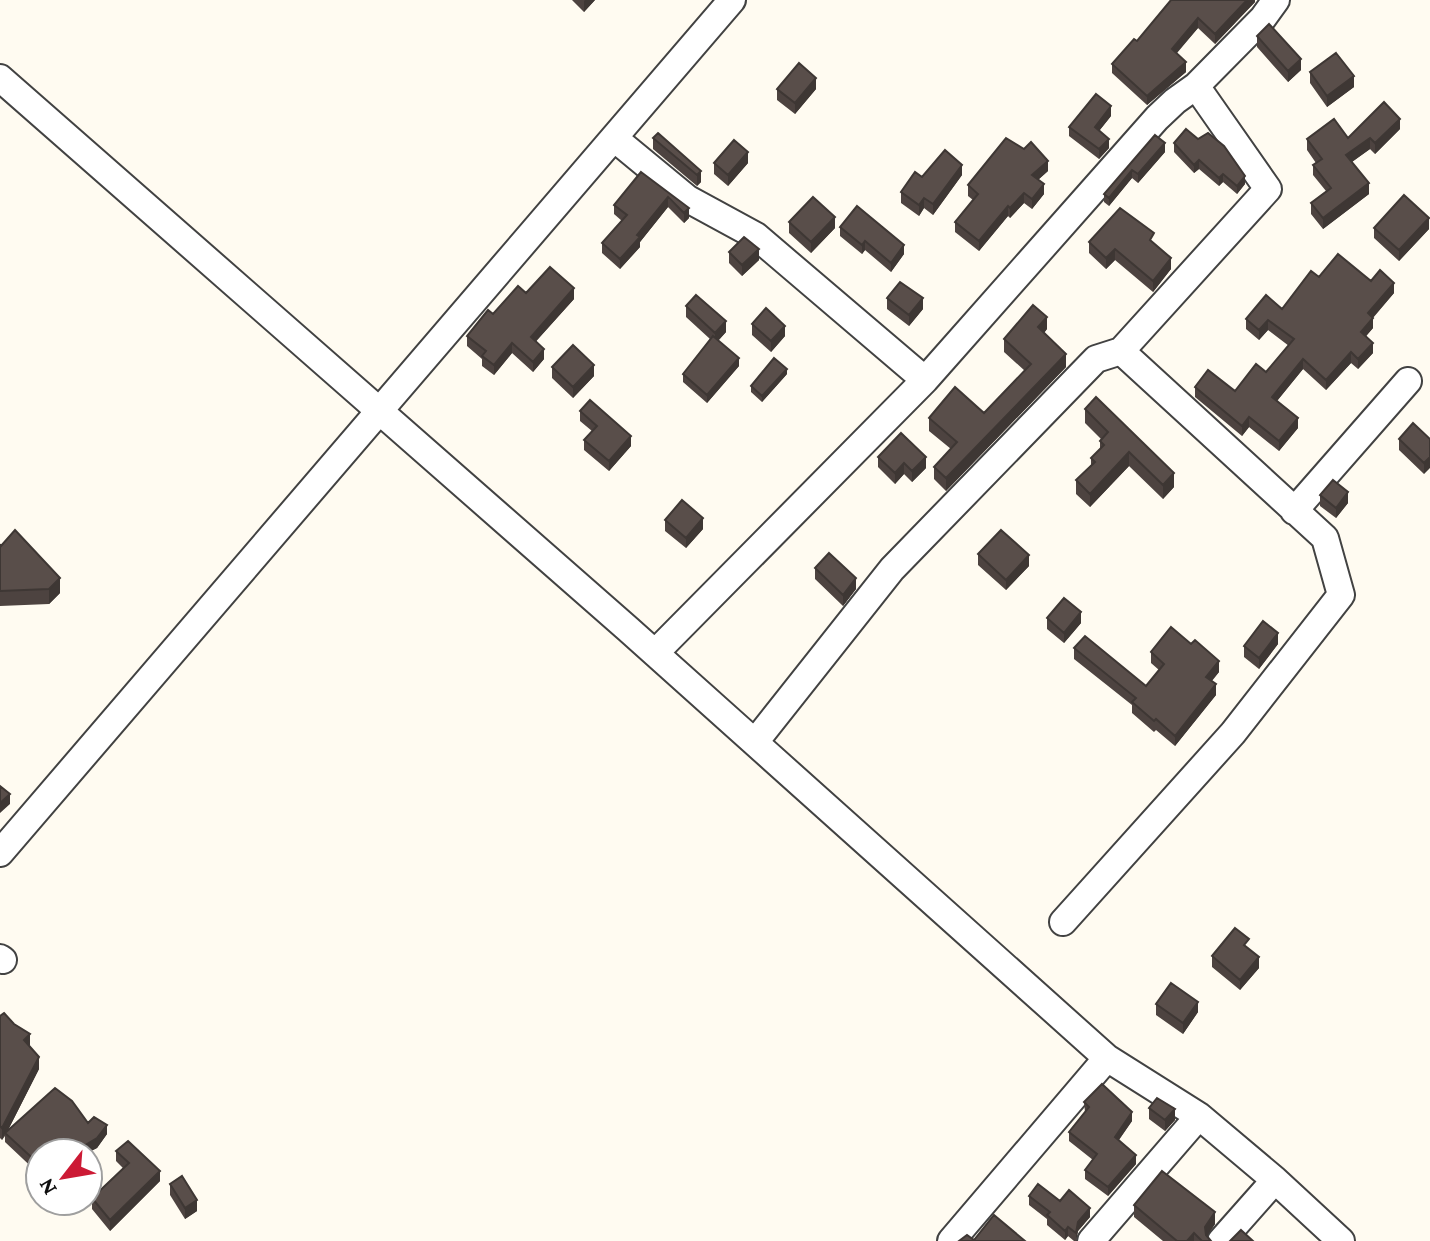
<svg xmlns="http://www.w3.org/2000/svg" width="1430" height="1241" viewBox="0 0 1430 1241" font-family="'Crimson Pro',serif">
  <style>
    .lines { fill: none; stroke-linecap: round; stroke-linejoin: round }
    .minor-casing { stroke: #424242; stroke-width: 30 }
    .minor { stroke: #fff; stroke-width: 26 }
    .wall { fill: #4d4340 }
    .shaded-wall { fill: #3e3734 }
    .building { fill: #594e4a; stroke: #3e3734; stroke-width: 2 }
  </style>
  <rect width="100%" height="100%" fill="#fffbf1"/>
  <g class="lines">
    <g class="minor-casing">
      <path id="minor" d="M0 78 628 629 1107 1058 1199 1116 1275 1180 1341 1241
        M614 138 688 199 756 236 925 380
        M1294 511 1408 381
        M655 653 925 380 1157 118 1175 101 1196 86
        M755 742 892 569 1096 359 1121 351 1268 189 1196 86 1263 18 1276 0
        M0 853 732 0
        M1063 922 1233 733 1341 595 1325 538 1121 351
        M0 958 3 960
        M951 1241 1107 1058
        M1091 1241 1199 1116
        M1221 1241 1275 1180"/>
    </g>
    <use href="#minor" class="minor"/>
  </g>
  <path class="wall" d="M572 0H595L584 12Z
    M1171 0H1255V2L1215 44 1198 28 1176 53 1186 72 1147 105 1112 73V64L1137 41Z
    M1257 36 1301 70 1288 82 1257 47Z
    M1310 72 1354 87 1327 107 1310 83Z
    M777 89H816L795 114 777 100Z
    M1111 116 1099 131 1109 148 1099 159 1069 136V127Z
    M1400 129 1375 154 1370 149 1352 162 1369 194 1323 229 1311 214V203L1326 191 1313 175V165L1316 163 1307 150V139L1348 138Z
    M1155 135 1165 152 1138 183 1132 178 1109 206 1104 202V194Z
    M653 138 701 171V182L697 186 653 149Z
    M1174 143 1245 184 1237 194 1223 182 1219 186 1199 169 1194 173 1174 152Z
    M714 163H748L728 186 714 174Z
    M1048 171 1038 180 1044 194 1032 209 1024 203 1010 218 1008 216 979 251 955 232V222L973 200 968 196V185Z
    M641 172 689 218 684 223 668 207 640 242V247L620 269 602 253V243L622 221 614 214V205Z
    M962 175 933 215 924 208 919 216 901 203V192L922 177Z
    M789 222 835 228 811 253 789 233Z
    M840 227 904 254 891 272 865 250 862 254 840 236Z
    M1374 228 1429 229 1399 261 1374 238Z
    M1089 242 1154 244 1171 269 1153 292 1115 260 1106 269 1089 253Z
    M729 252 759 260 742 276 729 263Z
    M1319 277 1371 281 1394 293 1373 318V328L1366 336 1373 353 1358 369 1351 363 1326 390 1303 369 1277 401 1298 428 1279 451 1249 427 1242 436 1195 397V387L1235 391 1266 372 1289 346 1268 330 1259 340 1246 329V319L1282 309Z
    M526 293 574 299 536 341 544 359 533 372 512 353 494 375 482 366V359L467 346V336L493 314Z
    M887 298 923 309 909 326 887 309Z
    M686 306 726 332 718 341 739 366 707 403 683 382V374L710 339 686 317Z
    M752 324 785 336 771 352 752 335Z
    M1047 329 1044 333 1066 367 946 491 934 479V467L951 449 929 431V418L984 413 1025 371 1004 352V339Z
    M552 367 594 376 573 398 552 378Z
    M787 374 762 402 751 392V386Z
    M1085 409 1174 487 1163 499 1129 466 1090 507 1076 494V480L1091 465V458L1100 449V441L1101 439 1085 423Z
    M580 411 631 446 609 471 584 450V440L592 431 580 421Z
    M1399 439H1430L1424 474 1399 450Z
    M878 457 926 468 912 482 904 474 895 484 878 467Z
    M1320 495 1348 503 1336 518 1320 506Z
    M665 520 703 529 686 548 665 531Z
    M0 545 60 593 49 604 0 606Z
    M978 554 1029 566 1006 590 978 565Z
    M815 568 856 589 843 606 815 579Z
    M1047 618 1081 623 1064 643 1047 629Z
    M1278 644 1259 669 1244 657V646Z
    M1074 648 1146 686 1159 670 1151 663V652L1219 672 1212 681 1216 695 1175 746 1156 730 1154 732 1132 713V705L1074 659Z
    M1212 956 1259 968 1240 990 1212 967Z
    M1156 1004 1198 1012 1183 1034 1156 1015Z
    M0 1016 29 1046 39 1069 8 1130 88 1123 107 1134 97 1148 87 1153H40V1175L5 1142V1136L2 1140 0 1138Z
    M1084 1102 1132 1121 1119 1140 1136 1164 1108 1196 1085 1179V1170L1093 1160 1069 1141V1132L1085 1112Z
    M1149 1108 1175 1120 1165 1131 1149 1119Z
    M116 1151 160 1181 110 1231 92 1209V1198L123 1168 116 1161Z
    M170 1184 197 1211 185 1219 170 1195Z
    M1029 1196 1060 1201 1090 1217 1078 1231 1076 1241H1074L1068 1236 1065 1240 1047 1225V1219L1029 1205Z
    M1134 1205 1215 1224 1207 1236 1211 1241H1163L1134 1217Z"/>
  <path class="shaded-wall" d="M585 0H595L584 12V1Z
    M1247 0H1255V2L1215 44V34Z
    M1198 18V28L1172 59V49Z
    M1301 59V70L1288 82V71Z
    M1186 62V72L1147 105V96Z
    M1354 76V87L1327 107V96Z
    M816 78V89L795 114V103Z
    M1111 106V116L1095 136V127Z
    M1400 119V129L1375 154V143Z
    M1370 138V149L1346 166V155Z
    M1109 139V148L1099 159V149Z
    M1165 143V152L1138 183V174Z
    M748 152V163L728 186V175Z
    M1199 160V169L1194 173V165Z
    M1048 161V171L1032 185V175Z
    M962 165V175L933 215V204Z
    M1132 170V178L1109 206V198Z
    M701 171V182L697 186V175Z
    M1223 174V182L1219 186V178Z
    M1245 176V184L1237 194V186Z
    M1369 183V194L1323 229V218Z
    M1044 184V194L1032 209V199Z
    M1024 193V203L1010 218V208Z
    M668 197V207L640 242V247L620 269V259L637 235Z
    M924 198V208L919 216V205Z
    M1008 206V216L979 251V241Z
    M689 208V218L684 223V213Z
    M835 217V228L811 253V242Z
    M1429 218V229L1399 261V250Z
    M865 241V250L862 254V245Z
    M904 245V254L891 272V263Z
    M759 249V260L742 276V265Z
    M1115 249V260L1106 269V258Z
    M1171 258V269L1153 292V281Z
    M1394 283V293L1368 323V313Z
    M574 288V299L531 347V337Z
    M923 298V309L909 326V315Z
    M1047 317V329L1038 340V327Z
    M1373 318V328L1361 342V332Z
    M1268 320V330L1259 340V330Z
    M726 321V332L715 344V333Z
    M785 326V336L771 352V341Z
    M512 343V353L494 375V365Z
    M1373 343V353L1358 369V359Z
    M544 349V359L533 372V362Z
    M1351 352V363L1326 390V380Z
    M1066 354V367L946 491V478Z
    M739 358V366L707 403V395Z
    M1303 359V369L1272 407V397Z
    M594 365V376L573 398V387Z
    M787 369V374L762 402V396Z
    M1249 417V427L1242 436V426Z
    M1298 418V428L1279 451V441Z
    M631 436V446L609 471V461Z
    M1129 452V466L1090 507V494Z
    M926 457V468L912 482V471Z
    M1430 457V468L1424 474V463Z
    M904 463V474L895 484V473Z
    M1174 473V487L1163 499V485Z
    M1348 492V503L1336 518V508Z
    M703 518V529L686 548V538Z
    M1029 555V566L1006 590V580Z
    M60 578V593L49 604V589Z
    M856 578V589L843 606V595Z
    M1081 612V623L1064 643V633Z
    M1278 633V644L1259 669V658Z
    M1219 661V672L1206 687V677Z
    M1216 684V695L1175 746V736Z
    M10 794V804L0 813V803Z
    M1259 957V968L1240 990V980Z
    M1198 1002V1012L1183 1034V1023Z
    M30 1034V1046L24 1040Z
    M39 1057V1069L6 1134 5 1133 2 1140V1128Z
    M1175 1109V1120L1165 1131V1120Z
    M1132 1112V1121L1115 1145V1137Z
    M107 1125V1134L97 1148 87 1153H72Z
    M1136 1155V1164L1108 1196V1187Z
    M160 1171V1181L110 1231V1220Z
    M197 1200V1211L185 1219V1208Z
    M1090 1208V1217L1078 1231 1076 1241V1233L1078 1222Z
    M1215 1212V1224L1205 1239V1227Z
    M1068 1227V1236L1065 1240V1231Z
    M1194 1233V1241H1187Z"/>
  <path class="building" d="M1171 0H1247L1215 34 1198 18 1172 49 1186 62 1147 96 1112 64 1134 39 1137 41Z
    M1269 24 1301 59 1288 71 1257 36Z
    M1336 53 1354 76 1327 96 1310 72Z
    M799 63 816 78 795 103 777 89Z
    M1096 94 1111 106 1095 127 1109 139 1099 149 1069 127Z
    M1384 102 1400 119 1375 143 1370 138 1346 155 1369 183 1323 218 1311 203 1331 188 1313 165 1322 159 1307 139 1334 119 1348 138Z
    M1186 129 1198 139 1208 133 1224 146 1245 176 1237 186 1223 174 1219 178 1199 160 1194 165 1174 143Z
    M658 133 701 171 697 175 653 138Z
    M1155 135 1165 143 1138 174 1132 170 1109 198 1104 194Z
    M1006 138 1024 149 1031 142 1048 161 1032 175 1044 184 1032 199 1024 193 1010 208 1008 206 979 241 955 222 978 194 968 185Z
    M734 140 748 152 728 175 714 163Z
    M945 150 962 165 933 204 924 198 919 205 901 192 915 172 922 177Z
    M641 172 689 208 684 213 668 197 637 235 640 237 620 259 602 243 627 215 614 205Z
    M1404 195 1429 218 1399 250 1374 228Z
    M813 197 835 217 811 242 789 222Z
    M857 206 904 245 891 263 865 241 862 245 840 227Z
    M1120 208 1154 233 1150 240 1171 258 1153 281 1115 249 1106 258 1089 242Z
    M744 237 759 249 742 265 729 252Z
    M1338 254 1371 281 1380 270 1394 283 1368 313 1373 318 1361 332 1373 343 1358 359 1351 352 1326 380 1303 359 1272 397 1298 418 1279 441 1249 417 1242 426 1195 387 1208 370 1235 391 1256 364 1266 372 1294 339 1268 320 1259 330 1246 319 1266 295 1282 309 1311 271 1319 277Z
    M550 267 574 288 531 337 544 349 533 362 512 343 494 365 482 356 486 351 467 336 488 310 493 314 518 286 526 293Z
    M900 282 923 298 909 315 887 298Z
    M696 295 726 321 715 333 686 306Z
    M1033 305 1047 317 1038 327 1066 354 946 478 934 467 957 442 929 418 955 387 984 413 1031 364 1004 339Z
    M766 308 785 326 771 341 752 324Z
    M713 336 739 358 707 395 683 374Z
    M573 345 594 365 573 387 552 367Z
    M774 358 787 369 762 396 751 386Z
    M1096 397 1174 473 1163 485 1129 452 1090 494 1076 480 1095 462 1091 458 1104 445 1100 441 1108 432 1085 409Z
    M590 400 631 436 609 461 584 440 597 426 580 411Z
    M1413 423 1430 439V457L1424 463 1399 439Z
    M901 433 926 457 912 471 904 463 895 473 878 457Z
    M1333 480 1348 492 1336 508 1320 495Z
    M682 500 703 518 686 538 665 520Z
    M15 530 60 578 49 589 0 591V545L1 546Z
    M1001 530 1029 555 1006 580 978 554Z
    M829 553 856 578 843 595 815 568Z
    M1064 598 1081 612 1064 633 1047 618Z
    M1263 621 1278 633 1259 658 1244 646Z
    M1171 627 1191 644 1195 640 1219 661 1206 677 1216 684 1175 736 1156 719 1154 721 1132 702 1136 698 1074 648 1085 636 1146 686 1164 664 1151 652Z
    M0 786 10 794 0 803Z
    M1235 928 1249 939 1244 945 1259 957 1240 980 1212 956Z
    M1171 983 1198 1002 1183 1023 1156 1004Z
    M4 1013 14 1024 30 1034 24 1040 39 1057 2 1128 0 1126V1016Z
    M1102 1084 1132 1112 1115 1137 1136 1155 1108 1187 1085 1170 1097 1154 1069 1132 1089 1107 1084 1102Z
    M55 1088 72 1101 88 1123 94 1117 107 1125 97 1138 72 1153H40V1165L5 1133Z
    M1157 1098 1175 1109 1165 1120 1149 1108Z
    M128 1141 160 1171 110 1220 92 1198 129 1163 116 1151Z
    M1162 1171 1215 1212 1205 1227 1206 1235 1211 1241H1202L1194 1233 1187 1241H1177L1134 1205Z
    M182 1176 197 1200 185 1208 170 1184Z
    M1038 1184 1060 1201 1069 1190 1090 1208 1078 1222 1076 1233 1068 1227 1065 1231 1047 1215 1050 1212 1029 1196Z
    M994 1215 1025 1241H959L967 1235 974 1240Z
    M1241 1230 1253 1241H1230Z"/>
  <g transform="translate(64 1177) rotate(239)"><circle r="38" fill="#ffffff" stroke="#9f9f9f" stroke-width="2"/>
  <path d="M0-6L14 30L0 20L-14 30Z" fill="#cc1a35"/>
  <text y="-12" font-size="22" font-weight="bold" text-anchor="middle" fill="#0f0f0f">N</text>
  </g>
</svg>
